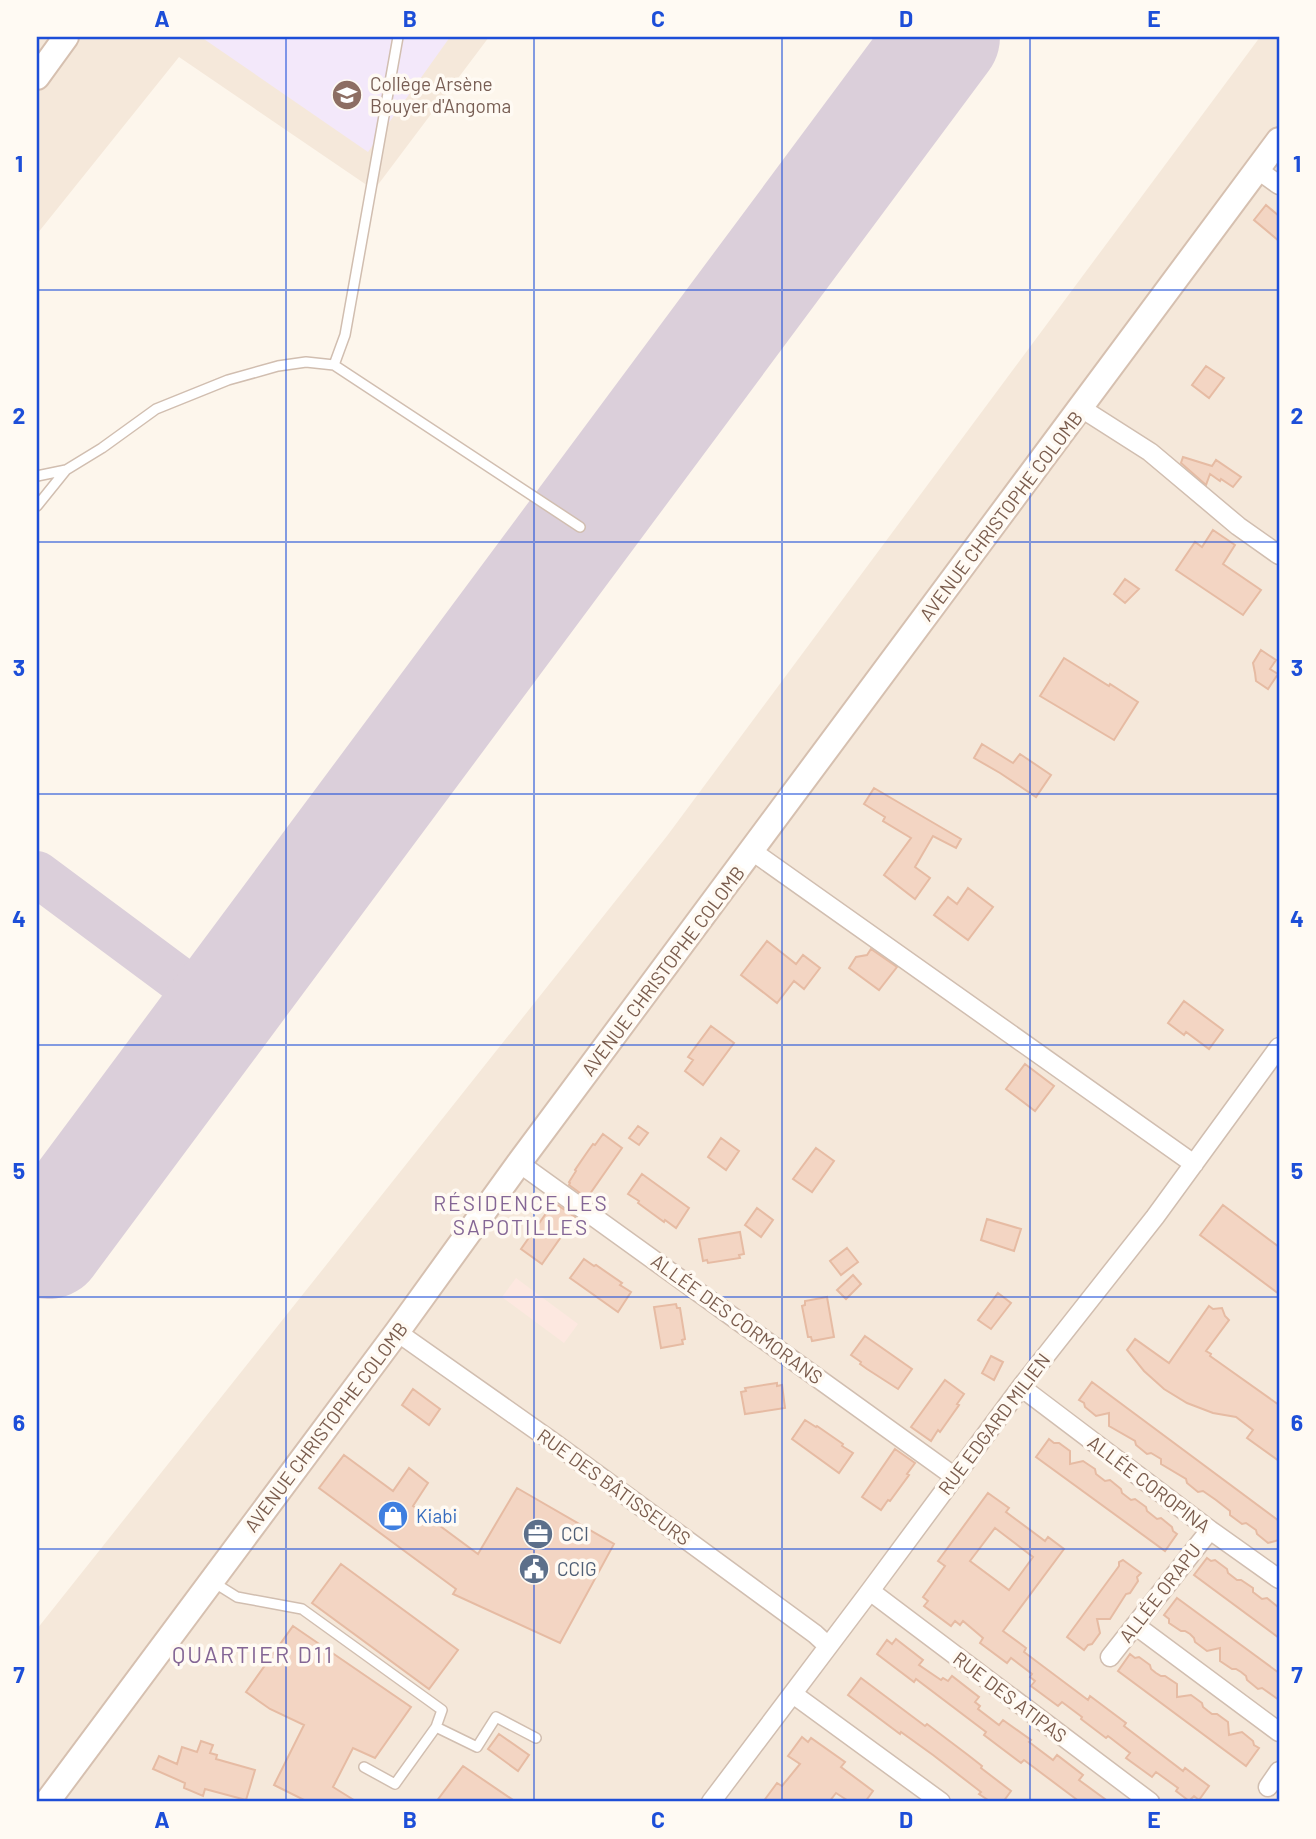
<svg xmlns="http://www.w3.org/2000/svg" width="1316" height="1839" viewBox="0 0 1316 1839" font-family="Barlow,sans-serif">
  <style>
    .residential { fill: #f5e8da }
    .commercial { fill: #fde8e0 }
    .education { fill: #f3e8fa }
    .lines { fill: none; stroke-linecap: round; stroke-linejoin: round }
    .taxiway { stroke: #dbcfda; stroke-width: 46 }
    .runway { stroke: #dbcfda; stroke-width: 112 }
    .building { fill: #f3d5c3; stroke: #e6bba3; stroke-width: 2; fill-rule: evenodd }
    .lane-casing { stroke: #d1beb0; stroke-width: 12 }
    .street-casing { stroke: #d1beb0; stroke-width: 21 }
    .secondary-casing { stroke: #d6c0b0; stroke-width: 28 }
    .lane { stroke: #fff; stroke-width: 9 }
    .street { stroke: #fff; stroke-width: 18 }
    .secondary { stroke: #fff; stroke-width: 24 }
    .grid { fill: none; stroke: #1d4ed8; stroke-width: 2; stroke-opacity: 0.55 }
    .labels { text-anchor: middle; stroke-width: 7; stroke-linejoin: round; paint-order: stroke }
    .education-label { font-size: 19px; fill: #785e54; stroke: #fffaf3; text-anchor: start }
    .street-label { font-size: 19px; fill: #7a5c4d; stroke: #fffaf3 }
    .shop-label { font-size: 19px; fill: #366cbe; stroke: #fffaf3; text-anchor: start }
    .service-label { font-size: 19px; fill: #4e5e75; stroke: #fffaf3; text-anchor: start }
    .neighbourhood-label { font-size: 21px; letter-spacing: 2px; fill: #846695; stroke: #fffaf3 }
    .quarter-label { font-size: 23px; letter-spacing: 2px; fill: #846695; stroke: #fffaf3 }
    .neatline { fill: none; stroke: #1d4ed8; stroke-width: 2.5 }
    .grid-label { font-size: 23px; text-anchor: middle; font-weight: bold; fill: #1d4ed8 }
  </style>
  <rect width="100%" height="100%" fill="#fdf6ec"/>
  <path class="residential" d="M37 37H489L374 190 179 57 37 234Z
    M1260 37H1279V1802H37V1629L667 836Z"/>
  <path class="commercial" d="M516 1278 578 1324 564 1343 502 1297Z"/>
  <path class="education" d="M201 37H450L368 152Z"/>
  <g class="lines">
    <path class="taxiway" d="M37 874 185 984C207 1012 199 1029 185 1058
      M185 984C214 991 224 988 249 973
      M37 1214 47 1206 91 1185"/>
    <path class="runway" d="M48 1243 944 37"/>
  </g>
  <path class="building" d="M1266 205 1279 216V241L1254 220Z
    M1206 366 1224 378 1209 398 1192 385Z
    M1183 457 1212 466 1216 460 1241 477 1233 487 1221 479 1220 481 1210 474 1206 485 1181 463Z
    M1213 530 1235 545 1223 564 1261 590 1243 615 1176 570 1195 542 1202 547Z
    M1125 579 1139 589 1125 603 1114 594Z
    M1261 650 1276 660 1270 669 1278 674 1268 689 1256 681 1255 673 1253 663Z
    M1064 658 1109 686 1110 684 1138 702 1114 740 1040 696Z
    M982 744 1013 763 1020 754 1051 775 1036 797 1000 773 974 758Z
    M874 788 961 839 956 848 933 836 915 867 930 878 915 899 884 875 911 838 883 821 885 817 864 804Z
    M968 888 993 907 968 940 934 915 948 897 957 904Z
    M767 941 796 964 803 955 820 968 804 989 794 981 777 1003 741 975Z
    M871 949 897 967 879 990 849 968 856 957 867 955Z
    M1184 1001 1223 1030 1209 1049 1186 1032 1184 1035 1168 1023Z
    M711 1026 734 1043 703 1085 685 1071 693 1060 688 1057Z
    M1025 1064 1054 1086 1035 1111 1006 1089Z
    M638 1126 648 1133 639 1145 629 1138Z
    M603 1134 622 1148 587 1198 569 1185 570 1183 569 1182 576 1171 575 1170 588 1151 593 1144 595 1145Z
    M721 1138 739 1151 726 1170 708 1157Z
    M816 1148 834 1161 812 1192 793 1179Z
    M642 1174 689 1208 676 1228 665 1220 664 1222 638 1203 639 1201 628 1194Z
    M556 1204 575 1217 542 1264 521 1249 547 1212 549 1213Z
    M1223 1205 1279 1247V1294L1200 1235Z
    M757 1208 773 1220 761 1237 745 1225Z
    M987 1219 1021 1229 1014 1251 981 1240Z
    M740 1232 744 1254 739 1255 740 1258 708 1263 707 1260 703 1261 699 1239Z
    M847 1248 858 1262 841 1275 830 1261Z
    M584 1259 594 1266 596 1265 622 1283 620 1285 631 1292 618 1312 570 1278Z
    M853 1275 861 1284 846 1299 837 1290Z
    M998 1293 1011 1303 991 1329 978 1320Z
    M827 1297 834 1337 812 1341 811 1337H808L802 1306 805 1305V1301Z
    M676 1304 677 1308H680L685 1339 682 1340 683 1344 661 1348 654 1307Z
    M1209 1306 1213 1309 1222 1308 1225 1316 1229 1320 1206 1351 1211 1354 1210 1356 1279 1405V1461L1247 1438 1253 1430 1236 1417 1213 1413 1187 1403 1164 1389 1144 1371 1127 1350 1135 1339 1169 1363Z
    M865 1336 912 1369 898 1389 867 1369 860 1364 861 1362 851 1355Z
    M991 1356 1003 1362 994 1380 982 1373Z
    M945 1380 964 1394 957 1404 959 1405 940 1432 938 1430 931 1441 911 1427Z
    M1092 1382 1279 1521V1540L1268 1543 1257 1534 1256 1530 1246 1523 1242 1524 1230 1515V1511L1216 1500 1203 1491 1198 1492 1187 1483 1186 1479 1161 1464V1459L1151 1453 1147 1454 1136 1445 1135 1441 1109 1426V1413L1096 1416 1085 1407 1084 1403 1079 1400Z
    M777 1383V1386L782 1385 785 1408 745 1414 741 1392 746 1391 745 1388Z
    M413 1389 440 1409 429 1425 402 1405Z
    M805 1420 816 1427 817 1426 843 1444 842 1446 853 1453 839 1473 792 1439Z
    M1049 1439 1054 1443H1059L1070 1451V1464L1083 1461 1095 1469 1096 1474 1105 1481 1110 1480 1121 1489 1122 1493 1131 1500 1135 1499 1146 1507 1147 1511 1157 1519 1161 1518 1172 1527 1173 1531 1177 1534 1165 1551 1036 1457Z
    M895 1449 915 1463 907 1474 909 1475 890 1501 888 1500 881 1510 862 1497Z
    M344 1455 393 1491 409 1468 428 1483 413 1506 478 1554 517 1488 614 1544 560 1643 453 1594 456 1589 319 1488Z
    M988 1493 1009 1508 1006 1512 1045 1541 1048 1537 1064 1549 1003 1631 1026 1648 1024 1652 1088 1700 1090 1696 1126 1723 1124 1726 1183 1771 1185 1768 1209 1786 1199 1800 1194 1796 1189 1801 1176 1791 1178 1788 1156 1772 1152 1777 1126 1758 1130 1753 1108 1736 1106 1738 1081 1719 1082 1717 1062 1702 1058 1706 1031 1686 1035 1681 1030 1677 1032 1674 1011 1658 1007 1663 980 1643 983 1638 963 1621 960 1625 955 1621 951 1626 924 1606 928 1601 923 1597 945 1566 938 1561ZM995 1528 1033 1557 1009 1590 970 1561Z
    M1207 1558 1211 1561 1215 1560 1227 1569 1228 1573 1237 1580H1241L1253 1588V1592L1262 1599 1267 1598 1278 1607 1279 1638 1194 1575Z
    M1123 1560 1141 1573 1137 1577 1138 1581 1130 1593 1126 1594 1110 1619H1097L1100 1633 1092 1644 1088 1645 1084 1650 1067 1637 1119 1566V1562Z
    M341 1564 458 1650 429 1689 312 1603Z
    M1177 1598 1279 1673V1700L1262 1688 1258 1689 1247 1680 1246 1676 1241 1672 1236 1669H1232L1220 1661V1648L1207 1651 1195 1642 1194 1638 1190 1634 1185 1631H1181L1169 1623V1619L1164 1615Z
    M293 1626 411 1707 375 1758 353 1748 333 1787 357 1802H308L274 1785 304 1725 270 1709 246 1692Z
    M896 1639 923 1660 919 1665 941 1680 943 1678 948 1681 952 1676 979 1697 975 1702 980 1706 978 1709 999 1725 1003 1720 1031 1740 1029 1742 1053 1760 1057 1755 1083 1775 1079 1780 1109 1802H1080L1024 1760 1021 1763 984 1735 986 1732 916 1679 914 1682 877 1654 887 1640 892 1644Z
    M1130 1654 1135 1658 1139 1657 1150 1665 1151 1669 1156 1673 1161 1676H1165L1177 1684V1697L1191 1695 1202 1703 1203 1707 1208 1711 1212 1714H1217L1228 1722 1229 1735 1242 1732 1253 1741 1254 1745 1259 1748 1246 1766 1118 1671Z
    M861 1678 925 1726 927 1724 968 1755 982 1766 981 1768 1011 1791 1003 1802H991L979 1794 981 1792 933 1755 901 1732 900 1734 848 1695Z
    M499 1734 529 1755 518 1771 488 1749Z
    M802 1737 808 1742 811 1738 845 1762 841 1767 873 1791 865 1802H850L836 1793 829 1802H763L777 1783 782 1786 800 1764 788 1756Z
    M201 1741 213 1745 210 1753 217 1755 216 1759 255 1770 246 1800 205 1789 203 1796 184 1788 185 1783 153 1769 159 1756 177 1764 182 1747 197 1752Z
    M463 1766 516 1802H436Z"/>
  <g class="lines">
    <g class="lane-casing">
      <path id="lane" d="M334 365 345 335 398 37
        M37 476 66 470 102 448 156 409 228 380 278 366 306 362 334 365 580 527
        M37 506 66 470
        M213 1582 237 1597 302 1609 442 1710 436 1727 395 1784 364 1767
        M436 1727 477 1747 496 1717 536 1738"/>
    </g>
    <g class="street-casing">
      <path id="street" d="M1258 170 1279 185
        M1081 408 1150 452 1238 526 1279 555
        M752 851 1194 1164
        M519 1163 955 1477
        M397 1332 553 1442 815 1634 828 1646
        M1021 1387 1210 1530 1279 1579
        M870 1591 1150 1802
        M1135 1625 1279 1732
        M1110 1657 1210 1530
        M793 1694 941 1802
        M1268 1787 1279 1771
        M711 1802 870 1591 1021 1387 1155 1217 1279 1047"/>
    </g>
    <g class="secondary-casing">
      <path id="secondary" d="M37 77 66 37
        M47 1802 397 1332 519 1163 1279 140"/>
    </g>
    <use href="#lane" class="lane"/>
    <use href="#street" class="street"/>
    <use href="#secondary" class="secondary"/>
  </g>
  <path class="grid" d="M286 37V1802M534 37V1802M782 37V1802M1030 37V1802M37 290H1279M37 542H1279M37 794H1279M37 1045H1279M37 1297H1279M37 1549H1279"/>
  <defs>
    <g id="school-disc" transform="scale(1.575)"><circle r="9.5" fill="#8d6e63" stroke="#fffaf3"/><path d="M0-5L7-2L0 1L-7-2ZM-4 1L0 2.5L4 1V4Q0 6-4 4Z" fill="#fff"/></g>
    <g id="shop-disc" transform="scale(1.575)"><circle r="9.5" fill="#3f7fe0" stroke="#fffaf3"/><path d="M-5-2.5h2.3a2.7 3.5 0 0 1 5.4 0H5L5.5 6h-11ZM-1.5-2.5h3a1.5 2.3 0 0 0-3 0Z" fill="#fff"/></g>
    <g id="office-disc" transform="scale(1.575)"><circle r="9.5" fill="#5c6f8a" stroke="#fffaf3"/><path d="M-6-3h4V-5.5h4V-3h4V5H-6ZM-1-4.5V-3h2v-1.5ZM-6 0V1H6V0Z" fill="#fff"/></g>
    <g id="civic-disc" transform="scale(1.575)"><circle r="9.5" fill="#5c6f8a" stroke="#fffaf3"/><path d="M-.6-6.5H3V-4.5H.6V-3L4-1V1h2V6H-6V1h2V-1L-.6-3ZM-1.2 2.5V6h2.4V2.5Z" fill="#fff"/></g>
  </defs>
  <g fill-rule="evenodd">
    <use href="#school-disc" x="347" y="95"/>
    <use href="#shop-disc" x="393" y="1516"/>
    <use href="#office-disc" x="538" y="1534"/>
    <use href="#civic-disc" x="534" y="1569"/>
  </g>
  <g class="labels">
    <g class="education-label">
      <text x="370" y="91">Collège Arsène<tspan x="370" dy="22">Bouyer d'Angoma</tspan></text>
    </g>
    <g class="street-label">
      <text transform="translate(1001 516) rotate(-53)" y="7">AVENUE CHRISTOPHE COLOMB</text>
      <text transform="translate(663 971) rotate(-53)" y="7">AVENUE CHRISTOPHE COLOMB</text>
      <text transform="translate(737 1319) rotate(36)" y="7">ALLÉE DES CORMORANS</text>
      <text transform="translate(994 1424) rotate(-53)" y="7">RUE EDGARD MILIEN</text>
      <text transform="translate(326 1427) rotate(-53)" y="7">AVENUE CHRISTOPHE COLOMB</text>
      <text transform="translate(1149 1484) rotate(37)" y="7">ALLÉE COROPINA</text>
      <text transform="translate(614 1487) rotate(36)" y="7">RUE DES BÂTISSEURS</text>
      <text transform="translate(1160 1593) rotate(-52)" y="7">ALLÉE ORAPU</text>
      <text transform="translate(1010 1697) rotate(37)" y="7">RUE DES ATIPAS</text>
    </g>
    <g class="shop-label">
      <text x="416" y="1523">Kiabi</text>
    </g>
    <g class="service-label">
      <text x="561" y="1541">CCI</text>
      <text x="557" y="1576">CCIG</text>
    </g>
    <g class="neighbourhood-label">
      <text x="521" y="1211">RÉSIDENCE LES<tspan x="521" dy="24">SAPOTILLES</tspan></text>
    </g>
    <g class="quarter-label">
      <text x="253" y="1663">QUARTIER D11</text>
    </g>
  </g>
  <rect width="1316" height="1839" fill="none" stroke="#fffaf3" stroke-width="77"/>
  <rect x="38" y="38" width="1240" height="1762" class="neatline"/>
  <g class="grid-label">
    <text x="162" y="27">A</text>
    <text x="410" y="27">B</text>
    <text x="658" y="27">C</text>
    <text x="906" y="27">D</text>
    <text x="1154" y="27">E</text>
    <text x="19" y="172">1</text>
    <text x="1297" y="172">1</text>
    <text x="19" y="424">2</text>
    <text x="1297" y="424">2</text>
    <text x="19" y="676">3</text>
    <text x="1297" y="676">3</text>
    <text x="19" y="927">4</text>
    <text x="1297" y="927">4</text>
    <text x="19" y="1179">5</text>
    <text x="1297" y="1179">5</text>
    <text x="19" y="1431">6</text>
    <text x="1297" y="1431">6</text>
    <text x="19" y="1683">7</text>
    <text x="1297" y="1683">7</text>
    <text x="162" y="1828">A</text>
    <text x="410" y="1828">B</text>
    <text x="658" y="1828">C</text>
    <text x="906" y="1828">D</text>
    <text x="1154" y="1828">E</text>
  </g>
</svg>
